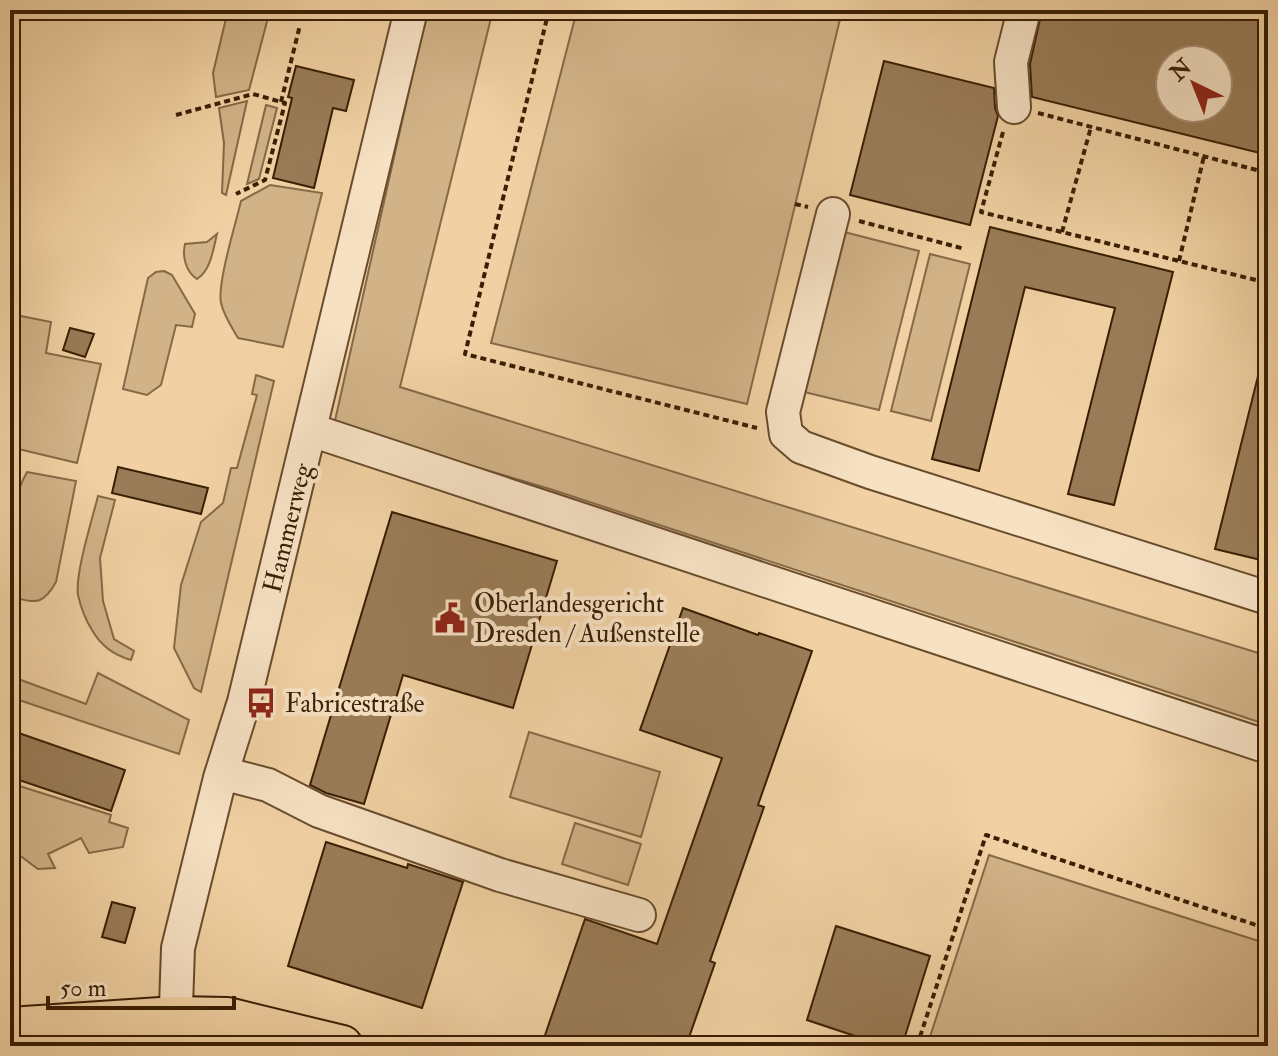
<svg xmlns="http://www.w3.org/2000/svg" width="1278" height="1056" viewBox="0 0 1278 1056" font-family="'IM FELL Double Pica',serif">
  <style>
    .green { fill: #d2b388; stroke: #866946; stroke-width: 2 }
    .building { fill: #997c57; stroke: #3a1f04; stroke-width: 2; fill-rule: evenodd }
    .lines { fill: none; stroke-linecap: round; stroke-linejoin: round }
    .minor-casing { stroke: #684c2c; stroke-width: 36 }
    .major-casing { stroke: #3a1f04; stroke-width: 44 }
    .path { stroke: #3a1f04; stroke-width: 4; stroke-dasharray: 6 4; stroke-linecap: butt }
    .minor { stroke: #f6e1c3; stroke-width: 32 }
    .major { stroke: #f1d1a3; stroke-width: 40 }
    .labels { text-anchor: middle; stroke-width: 8; stroke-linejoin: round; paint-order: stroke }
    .street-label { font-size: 26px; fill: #3a1f04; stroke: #f6e1c3 }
    .poi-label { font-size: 26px; fill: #3a1f04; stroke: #f6e1c3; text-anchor: start }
  </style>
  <rect width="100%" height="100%" fill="#f1d1a3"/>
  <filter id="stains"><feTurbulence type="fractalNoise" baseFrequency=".0025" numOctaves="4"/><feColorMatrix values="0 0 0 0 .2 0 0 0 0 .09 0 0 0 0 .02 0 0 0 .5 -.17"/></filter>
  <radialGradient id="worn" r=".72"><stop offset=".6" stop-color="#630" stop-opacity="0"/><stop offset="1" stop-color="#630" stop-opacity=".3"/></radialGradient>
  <path class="green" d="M228 10H270L249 90 216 97 213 73Z
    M427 10H493L400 387 1268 656V725L550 489 334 425Z
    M577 10 842 11 747 404 491 343Z
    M247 101 226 195 222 193 224 143 219 108Z
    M266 105 277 108 259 179 247 184Z
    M270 185 322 193 283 347 238 338C231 326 224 316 221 303 217 283 236 223 241 201Z
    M840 231 919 251 879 410 800 391Z
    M217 234C213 250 211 270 197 279 186 272 182 257 185 244L207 242Z
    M930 254 970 264 931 421 891 411Z
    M164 271 172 275 195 314 192 327 176 325 161 385 147 395 123 389 148 278 156 272Z
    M11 314 51 322 46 353 101 364 77 463 10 447Z
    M256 375 274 381 201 692 194 688 174 648 181 585 201 522 223 503 231 468H237L257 395 252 394Z
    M27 472 76 481 56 582C42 607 35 602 10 597 10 553 5 511 27 472Z
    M98 496 115 500 100 558 103 601 114 639 134 651 131 660C113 655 101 646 92 630 85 619 81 608 78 595 75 573 92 520 98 496Z
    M98 673 189 720 179 754 10 697V676L86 704Z
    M529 732 660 772 641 837 510 797Z
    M10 783 111 815 109 822 128 828 123 847 89 853 81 838 48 854 55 868 38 869 15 852 10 853Z
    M575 823 641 844 628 885 562 864Z
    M989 855 1268 944V1012L1257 1046H927Z"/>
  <path class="building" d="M1042 10H1268V155L1032 97 1030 64ZM1170 60H1218V108H1170Z
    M884 61 994 88 995 108 998 116 970 225 850 195Z
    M296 66 354 80 346 111 333 108 314 188 273 178 292 98 288 97Z
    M990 227 1173 272 1114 505 1068 494 1115 308 1025 287 979 471 932 459Z
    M70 328 94 334 85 357 63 350Z
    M1261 364 1268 365V533L1261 560 1215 549Z
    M118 467 208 488 201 514 112 493Z
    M392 512 557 561 513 708 403 675 364 804 326 793 310 785Z
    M683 608 758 635 759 633 812 651 758 805 764 807 710 961 715 963 686 1046H558L543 1041 585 919 657 944 722 758 640 730Z
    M10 730 125 770 111 811 10 777Z
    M326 842 407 868 408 864 463 882 422 1008 288 966Z
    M112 902 135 908 125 943 102 937Z
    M836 926 930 956 902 1046H885L807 1020Z"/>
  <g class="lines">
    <g class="minor-casing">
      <path id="minor" d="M1014 107 1011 62 1024 10
        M833 214 783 412 786 434 801 447 870 472 1268 598
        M311 430 1268 747
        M222 773 268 785 319 811 500 875 639 915
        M172 1046 175 1035 178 948 220 778 244 702 411 10"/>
    </g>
    <g class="major-casing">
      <path id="major" d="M10 1028 176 1017 227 1018 342 1046"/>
    </g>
    <path class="path" d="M549 10 465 354 757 428
      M281 102 300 25
      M1038 113 1268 173
      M176 115 253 94 285 103 265 180 236 194
      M1003 132 981 212 1268 283
      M795 204 808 207
      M859 221 965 249
      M1062 232 1091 127
      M1179 261 1204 156
      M917 1046 986 835 1268 929"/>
    <use href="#minor" class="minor"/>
    <use href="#major" class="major"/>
  </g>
  <defs>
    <g id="civic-bare" transform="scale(2.4)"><path d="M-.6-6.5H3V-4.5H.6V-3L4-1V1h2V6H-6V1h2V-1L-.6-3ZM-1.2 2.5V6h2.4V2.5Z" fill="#8f2418" stroke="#f6e1c3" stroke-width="2.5" paint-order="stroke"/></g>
    <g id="bus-bare" transform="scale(2.4)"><path d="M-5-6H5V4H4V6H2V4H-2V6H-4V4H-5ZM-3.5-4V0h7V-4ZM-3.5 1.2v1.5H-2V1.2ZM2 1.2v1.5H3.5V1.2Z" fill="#8f2418" stroke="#f6e1c3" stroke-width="2.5" paint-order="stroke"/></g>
  </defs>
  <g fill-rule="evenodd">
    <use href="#civic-bare" x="450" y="618"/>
    <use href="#bus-bare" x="261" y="703"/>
  </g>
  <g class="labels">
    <g class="street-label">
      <text transform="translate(287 528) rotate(-76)" y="9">Hammerweg</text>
    </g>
    <g class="poi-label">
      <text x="474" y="612">Oberlandesgericht<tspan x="474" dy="30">Dresden / Außenstelle</tspan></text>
      <text x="285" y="712">Fabricestraße</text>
    </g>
  </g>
  <rect width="1278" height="1056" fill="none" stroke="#f1d1a3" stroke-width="40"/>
  <rect x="12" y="12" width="1254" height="1032" fill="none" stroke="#3a1f04" stroke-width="4"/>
  <rect x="20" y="20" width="1238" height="1016" fill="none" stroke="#3a1f04" stroke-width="2"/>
  <g transform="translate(1194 84) rotate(317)"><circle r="38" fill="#f6e1c3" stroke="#ab9377" stroke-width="2"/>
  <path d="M0-6L14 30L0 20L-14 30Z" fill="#8f2418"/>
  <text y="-12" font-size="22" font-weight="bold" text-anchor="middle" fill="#3a1f04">N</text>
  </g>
  <path d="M48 996v12h186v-12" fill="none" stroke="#3a1f04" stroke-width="4"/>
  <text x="60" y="996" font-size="24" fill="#3a1f04" stroke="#f6e1c3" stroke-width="6" paint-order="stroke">50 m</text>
  <rect width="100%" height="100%" filter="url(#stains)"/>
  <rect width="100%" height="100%" fill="url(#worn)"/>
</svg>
